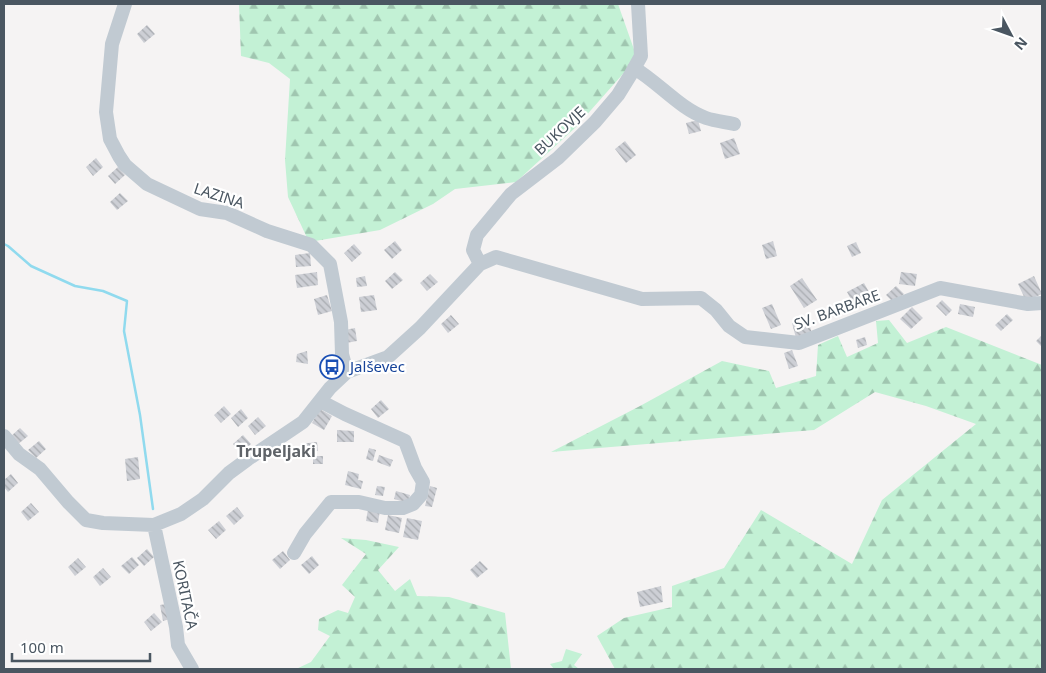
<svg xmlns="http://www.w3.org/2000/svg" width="1046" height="673" viewBox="0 0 1046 673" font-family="'Noto Sans',sans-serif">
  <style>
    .forest { fill: url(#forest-firs) }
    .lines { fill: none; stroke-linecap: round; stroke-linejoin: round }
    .stream { stroke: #90daee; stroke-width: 2.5 }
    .building { fill: url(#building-back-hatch) }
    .minor { stroke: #c1cad2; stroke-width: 14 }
    .labels { text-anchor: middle; stroke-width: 4.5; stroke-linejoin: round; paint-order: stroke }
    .street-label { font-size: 15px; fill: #4a5661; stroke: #fff }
    .transit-label { font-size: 15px; fill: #164399; stroke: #fff; text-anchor: start }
    .neighbourhood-label { font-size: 16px; font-weight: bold; fill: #5f6368; stroke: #fff }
  </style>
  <defs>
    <pattern id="forest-firs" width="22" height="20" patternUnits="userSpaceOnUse" patternTransform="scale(1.25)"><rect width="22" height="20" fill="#c3f1d5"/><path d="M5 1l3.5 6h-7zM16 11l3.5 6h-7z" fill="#a0c6b0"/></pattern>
    <pattern id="building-back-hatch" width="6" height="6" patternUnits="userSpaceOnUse" patternTransform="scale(1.25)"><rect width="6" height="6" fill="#cdcfd5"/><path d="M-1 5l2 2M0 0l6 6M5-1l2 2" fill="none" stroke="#a8abb0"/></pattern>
  </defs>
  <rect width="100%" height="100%" fill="#f5f3f3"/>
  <path class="forest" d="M239 4H618L637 58 576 127 516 182 455 189 433 204 380 230 309 242 288 197 285 160 290 79 269 63 241 56Z
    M889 320 907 343 946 327 1042 365V669H615L597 636 624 618 672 607V586L724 568 761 510 852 564 882 500 976 424 926 406 875 392 814 430 551 452 640 406 722 361 769 371 776 388 816 376 818 345 838 336 847 357 878 343 876 321Z
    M341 538 366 540 399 547 378 570 395 591 410 579 417 596 449 597 505 613 511 669H296L311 662 330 636 318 630 319 619 338 610 348 613 355 597 342 585 366 554Z
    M566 649 582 654 574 665 579 669H554L550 664 562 661Z"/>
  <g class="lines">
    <path class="stream" d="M4 244 8 246 31 266 75 286 103 291 127 301 124 331 140 415 153 509"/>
  </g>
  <path class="building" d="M147 25 155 34 144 43 137 34Z
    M698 120 701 131 689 134 686 123Z
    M734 138 740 154 725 159 720 143Z
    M625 141 636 155 626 163 615 149Z
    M96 158 103 167 93 176 86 167Z
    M118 167 125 175 115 184 108 176Z
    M120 193 128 201 117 210 110 202Z
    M395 241 402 250 392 259 384 250Z
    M773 241 777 256 766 259 762 245Z
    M856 242 861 253 852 257 847 246Z
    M354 244 362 253 352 262 344 253Z
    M310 253 311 266 296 267 295 255Z
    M317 272 318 285 297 288 295 275Z
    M395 272 403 280 392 289 385 281Z
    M901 272 917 274 915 286 899 284Z
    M430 274 438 282 427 291 420 283Z
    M365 276 367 286 357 287 356 278Z
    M1034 276 1042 294 1026 301 1018 284Z
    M802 278 817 300 804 308 790 286Z
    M864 283 869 292 865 294 868 298 854 305 847 292Z
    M896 286 904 294 894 303 886 295Z
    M327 295 332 311 318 315 314 299Z
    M374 295 377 310 361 312 359 297Z
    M942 300 952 310 946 316 936 306Z
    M772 304 781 325 771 329 762 308Z
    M960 304 975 307 973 317 958 314Z
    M912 307 923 318 911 329 900 319Z
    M1007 314 1013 320 1001 331 995 325Z
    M451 315 459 324 448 333 441 324Z
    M808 319 812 334 796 338 792 323Z
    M355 328 357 341 346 343 345 330Z
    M1042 335V347L1036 341Z
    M865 337 867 345 858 348 856 340Z
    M792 350 798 366 789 369 784 353Z
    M307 351 308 364 296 362 297 354Z
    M381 400 389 409 378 418 371 409Z
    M224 406 231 414 221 423 214 415Z
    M241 409 248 418 238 427 231 418Z
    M320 409 332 416 324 430 312 423Z
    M258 417 266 426 255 435 248 426Z
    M20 428 28 436 17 445 10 437Z
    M337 430 354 431V442H337Z
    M243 435 251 444 241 453 233 444Z
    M39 441 46 449 36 458 28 450Z
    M317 442 318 451 301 452 300 444Z
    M369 448 376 450 373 461 366 459Z
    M379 455 393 460 390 467 377 462Z
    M313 456H323V464H313Z
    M138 457 140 479 127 481 125 459Z
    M348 471 359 474 358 480 363 481 361 489 345 485Z
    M11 474 18 483 8 492 4 487V480Z
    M377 486 385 487 383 496 375 495Z
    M430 486 437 488 432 507 425 506Z
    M396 491 410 495 408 503 394 499Z
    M31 503 39 512 28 521 21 512Z
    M237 507 244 516 234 525 226 516Z
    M368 509 380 510 378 523 366 521Z
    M388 515 402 518 399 533 385 530Z
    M407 518 422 521 418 540 403 537Z
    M219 521 226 530 216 539 208 530Z
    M147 549 154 557 144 566 137 558Z
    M283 551 290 560 280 569 272 560Z
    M312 556 319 565 309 574 301 565Z
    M132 557 139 565 129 574 121 566Z
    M78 558 86 567 75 576 68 567Z
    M480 561 488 569 477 578 470 570Z
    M103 568 111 577 100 586 93 577Z
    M661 586 663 602 640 607 637 592Z
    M166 604 170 619 163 621 160 605Z
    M154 613 162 622 151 631 144 622Z"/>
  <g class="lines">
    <path class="minor" d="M125 4 112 44 106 112 110 139 119 156 125 165 147 184 200 209 227 213 267 231 311 245 330 264 341 322 342 354 347 372
      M634 68C658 82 680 109 706 118 715 121 725 122 734 124
      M480 264 473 250 477 235 511 194 558 158 595 122 618 95 631 74 641 56 638 4
      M4 436 19 454 40 469 68 502 86 520 103 523 154 525 181 514 203 499 229 473 248 459 303 422 330 388 347 372 388 357 420 328 480 264 496 257 642 299 701 298 716 310 729 326 745 337 799 343 940 288 1028 304 1042 303
      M154 525 176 627 178 645 192 669
      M294 553 305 534 331 502H359L385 508H403L413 504 421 495 423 482 415 468 405 441 345 414 320 401"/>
  </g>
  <defs>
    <g id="bus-ring" transform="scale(1.25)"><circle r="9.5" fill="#fff" stroke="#1a4fb4" stroke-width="1.5"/><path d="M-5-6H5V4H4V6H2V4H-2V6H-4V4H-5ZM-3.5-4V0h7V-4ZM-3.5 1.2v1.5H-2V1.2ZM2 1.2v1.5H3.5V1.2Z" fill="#1a4fb4"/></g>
  </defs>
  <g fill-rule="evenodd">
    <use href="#bus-ring" x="332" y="367"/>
  </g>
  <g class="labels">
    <g class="street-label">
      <text transform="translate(560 131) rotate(-43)" y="5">BUKOVJE</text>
      <text transform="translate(219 196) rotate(18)" y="5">LAZINA</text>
      <text transform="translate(837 310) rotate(-20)" y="5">SV. BARBARE</text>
      <text transform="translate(185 595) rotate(78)" y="5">KORITAČA</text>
    </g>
    <g class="transit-label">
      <text x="350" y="372">Jalševec</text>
    </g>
    <g class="neighbourhood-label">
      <text x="276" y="457">Trupeljaki</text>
    </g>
  </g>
  <rect width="1046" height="673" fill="none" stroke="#4a5661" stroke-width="10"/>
  <g transform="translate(1011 35) rotate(131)" stroke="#ffffff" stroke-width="4" paint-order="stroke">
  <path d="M0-4L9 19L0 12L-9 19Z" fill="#4a5661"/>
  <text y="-8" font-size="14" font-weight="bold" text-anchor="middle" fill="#4a5661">N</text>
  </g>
  <path d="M12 653v8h138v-8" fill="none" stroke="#4a5661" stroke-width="2.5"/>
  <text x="20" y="653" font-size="15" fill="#4a5661" stroke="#ffffff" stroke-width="4" paint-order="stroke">100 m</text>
</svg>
